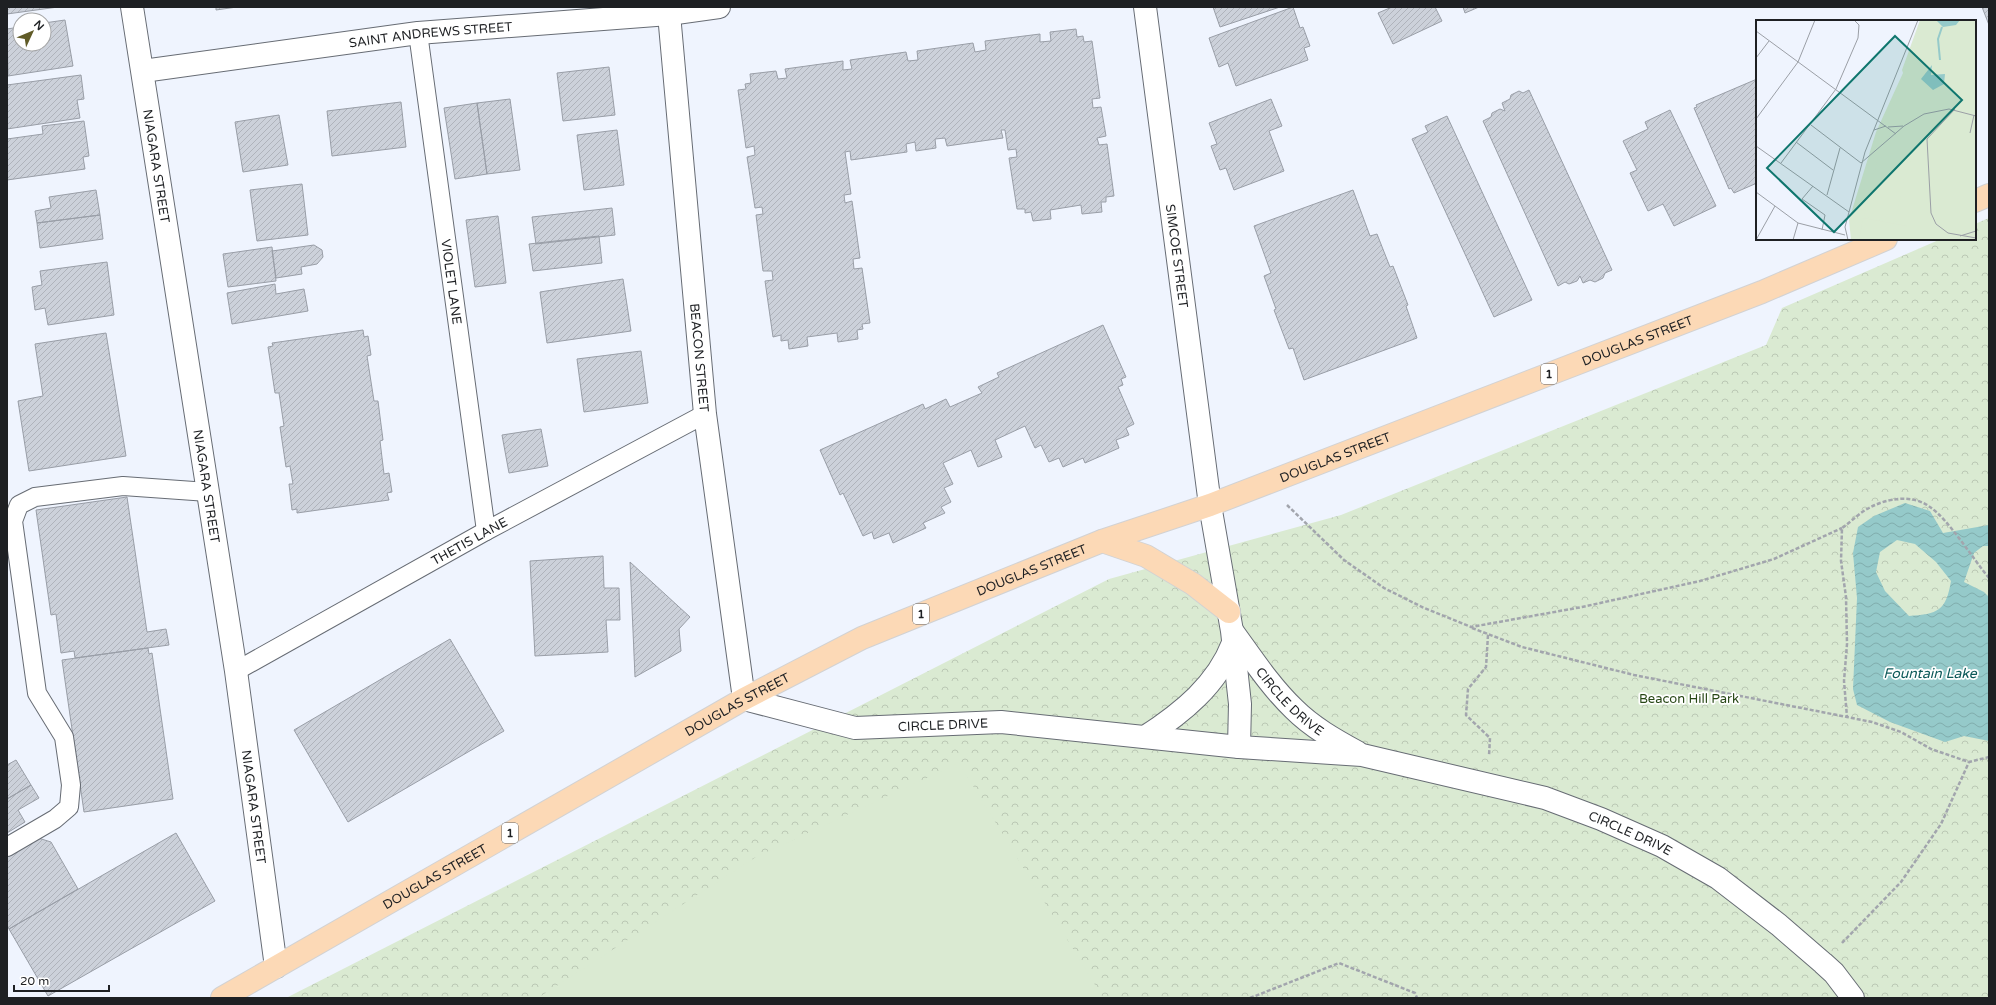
<svg xmlns="http://www.w3.org/2000/svg" width="1996" height="1005" viewBox="0 0 1996 1005" font-family="'Varela Round',sans-serif">
  <style>
    .park { fill: url(#park-crowns) }
    .garden { fill: #daead2 }
    .water { fill: url(#water-waves); fill-rule: evenodd }
    .building { fill: url(#building-hatch); stroke: #999ea7 }
    .lines { fill: none; stroke-linecap: round; stroke-linejoin: round }
    .service-casing { stroke: #676c74; stroke-width: 20 }
    .minor-casing { stroke: #676c74; stroke-width: 24 }
    .primary-casing { stroke: #d2d2d3; stroke-width: 24 }
    .path { stroke: #a2a5ad; stroke-width: 2.5; stroke-dasharray: 4 2; stroke-linecap: butt }
    .service { stroke: #fff; stroke-width: 18 }
    .minor { stroke: #fff; stroke-width: 22 }
    .primary { stroke: #fcd9b6; stroke-width: 22 }
    .labels { text-anchor: middle; stroke-width: 3.5; stroke-linejoin: round; paint-order: stroke }
    .shield { fill: #fff; stroke: #626365; stroke-width: 1 }
    .shield-label { font-size: 12px; font-weight: bold; fill: #1e2023 }
    .street-label { font-size: 13px; fill: #1e2023; stroke: #fff }
    .park-label { font-size: 13px; fill: #274715; stroke: #fff }
    .water-label { font-size: 14px; font-style: italic; fill: #0c5959; stroke: #fff }
    .inset-river { fill: none; stroke: #95caca; stroke-width: 2 }
    .inset-road { fill: none; stroke: #9b9fa6; stroke-width: 1 }
    .view { fill: #0f766e; fill-opacity: 0.15; stroke: #0f766e; stroke-width: 2 }
    .inset-edge { fill: none; stroke: #1e2023; stroke-width: 2 }
  </style>
  <defs>
    <pattern id="park-crowns" width="20" height="18" patternUnits="userSpaceOnUse"><rect width="20" height="18" fill="#daead2"/><path d="M2 6a3 3 0 1 1 6 0M12 15a3 3 0 1 1 6 0" fill="none" stroke="#bbc8b4"/></pattern>
    <pattern id="water-waves" width="16" height="10" patternUnits="userSpaceOnUse"><rect width="16" height="10" fill="#95caca"/><path d="M0 5q4-4 8 0t8 0" fill="none" stroke="#80adad"/></pattern>
    <pattern id="building-hatch" width="6" height="6" patternUnits="userSpaceOnUse"><rect width="6" height="6" fill="#ccd1da"/><path d="M-1 1l2-2M0 6l6-6M5 7l2-2" fill="none" stroke="#afb3bb"/></pattern>
  </defs>
  <rect width="100%" height="100%" fill="#eff4fe"/>
  <path class="park" d="M1989 218V998H286L1109 579 1341 515 1766 345 1782 308 1941 239H1975V224Z"/>
  <path class="garden" d="M959 763 1103 998H538L756 857Z"/>
  <path class="water" d="M1905 503 1930 511 1943 533 1989 525V546H1983L1974 553 1964 582 1984 592 1989 597V741L1964 736 1945 742 1890 722 1857 705 1853 689 1857 598 1853 553 1858 527 1874 516ZM1897 540 1915 544 1936 562 1951 581C1946 611 1938 614 1909 616L1885 591 1876 572 1880 552Z"/>
  <path class="building" d="M7 7H58L7 14Z
    M216 7H237L216 10Z
    M1213 7H1280L1220 27Z
    M1293 7 1300 28 1303 27 1310 46 1304 48 1308 60 1236 86 1228 63 1219 67 1209 38Z
    M1392 7H1435L1442 21 1393 44 1378 13Z
    M1463 7H1479L1465 13Z
    M1982 7H1989V25Z
    M65 20 73 66 8 76 7 29 20 27V44H44V23Z
    M1076 29 1077 37 1083 36 1084 42 1092 41 1100 98 1092 99 1093 108 1101 107 1106 136 1097 138 1099 145 1107 144 1114 196 1106 197V202H1101L1102 212 1082 214 1081 205 1050 210 1051 219 1033 221 1031 212 1025 213V209H1017L1009 158 1017 157 1016 149 1008 150 1005 130H1001L1003 138 947 146 945 138 935 139 936 148 916 151 915 142 906 144 907 152 851 160 850 151 845 152 851 194 844 195 845 203 852 201 860 258 853 259 854 269 862 268 870 323 862 324 863 329 857 330 858 339 838 342 837 333 807 337 808 346 789 349 788 340 781 341V335L773 337 765 281 773 280 772 271H763L756 215 763 214 762 207 755 208 747 157 755 155 754 146 746 148 738 90 746 89 745 84 751 83 750 74 776 71 778 79 787 78 785 69 843 61V70L852 69 850 60 906 52 908 61 918 60 917 51 973 43 975 52 986 50 985 41 1040 34V42L1051 41 1050 32Z
    M609 67 615 115 563 121 557 73Z
    M81 75 84 99 77 100 80 118 7 129V85Z
    M1757 79V183L1734 193 1731 188 1729 189 1694 108 1697 107 1696 105Z
    M1529 90 1612 270 1605 273 1603 278 1595 282 1590 280 1583 283 1580 276 1577 281 1569 284 1565 282 1558 286 1483 121 1491 117 1492 113 1500 109 1505 111 1502 103 1510 99 1511 95 1519 91 1523 93Z
    M510 99 520 170 487 174 477 103Z
    M1271 99 1282 126 1269 131 1284 171 1234 190 1226 168 1220 170 1211 146 1217 144 1209 123Z
    M401 102 406 147 332 156 327 111Z
    M477 103 487 174 455 179 444 108Z
    M1670 110 1716 206 1674 226 1663 204 1648 211 1630 173 1637 170 1623 141 1648 129 1645 122Z
    M279 115 288 165 243 172 235 122Z
    M1447 116 1532 300 1494 317 1412 139 1428 132 1425 126Z
    M84 121 89 156 83 157 85 169 7 180V139L43 134 42 126Z
    M617 130 624 185 584 190 577 135Z
    M302 184 308 235 257 241 250 190Z
    M96 190 100 215 37 223 35 211 51 208 49 197Z
    M1353 190 1370 236 1377 234 1390 267 1393 266 1408 305 1406 306 1417 338 1304 380 1293 348 1289 349 1274 310 1276 309 1264 276 1271 273 1254 226Z
    M612 208 615 235 536 244 532 217Z
    M100 215 103 239 40 248 37 223Z
    M498 216 506 283 475 287 466 220Z
    M599 236 602 263 533 271 529 244Z
    M314 245 322 250 323 257 317 264 301 267 302 274 276 278 272 251Z
    M272 247 276 281 228 287 223 254Z
    M107 262 114 315 48 325 45 308 35 310 32 287 42 285 40 271Z
    M623 279 631 331 547 343 540 292Z
    M275 284 276 294 304 289 308 311 232 324 227 293Z
    M1103 325 1126 377 1121 379 1123 385 1118 387 1134 424 1126 428 1129 435 1116 440 1119 448 1085 463 1083 458 1063 467 1059 458 1049 462 1041 445 1035 448 1025 426 995 440 1002 457 978 467 971 450 943 463 953 484 944 488 951 502 941 507 945 513 923 523 926 528 893 543 889 533 874 539 872 532 863 536 843 493 840 495 820 450 923 404 925 409 946 399 950 407 982 393 978 387 999 377 997 373Z
    M363 330 364 337 368 336 371 355 367 356 374 401H378L383 440 380 441 384 474 389 473 392 492 387 493 389 500 297 513V509L292 510 289 484H293L290 466 286 467 280 427 284 426 279 393H275L268 347 273 346 272 343Z
    M106 333 126 456 29 471 18 401 43 396 35 344Z
    M641 351 648 403 584 412 577 359Z
    M541 429 548 466 509 473 502 435Z
    M127 497 147 632 166 629 169 645 75 658 74 651 61 653 56 614 51 615 36 510Z
    M603 556 604 588H619L620 620H606L608 652 535 656 530 561Z
    M630 562 690 617 679 629 681 651 635 677Z
    M450 639 504 731 348 822 294 730Z
    M148 648 149 654 152 653 173 799 84 812 62 660Z
    M16 760 31 785 7 799V765Z
    M31 785 39 798 18 810 25 822 7 833V799Z
    M176 833 215 901 48 996 9 929Z
    M35 837 51 842 78 889 9 929 7 925V854Z"/>
  <g class="lines">
    <g class="service-casing">
      <g id="service">
        <path id="s1" d="M418 33 486 531"/>
        <path id="s2" d="M236 671 486 531 705 414"/>
        <path d="M7 847 55 819 69 807 71 785 64 737 37 693 13 521 19 505 35 497 123 486 208 492"/>
      </g>
    </g>
    <g class="minor-casing">
      <g id="minor">
        <path id="s3" d="M132 7 236 671 276 967"/>
        <path id="s4" d="M1145 7 1210 505 1232 631 1240 704 1239 747"/>
        <path id="s5" d="M669 14 705 414 744 699 855 728 1001 722 1239 747 1362 755 1545 798 1601 819 1662 846 1718 878 1779 925 1823 963 1834 973 1853 998"/>
        <path id="s6" d="M143 71 418 33 669 14 719 7"/>
        <path id="s7" d="M1233 632C1252 658 1270 686 1294 709 1312 727 1335 740 1357 752"/>
        <path d="M1145 737C1182 713 1217 685 1233 643"/>
      </g>
    </g>
    <g class="primary-casing">
      <g id="primary">
        <path d="M1975 201 1989 195"/>
        <path d="M1102 541 1146 556 1193 584 1229 612"/>
        <path id="s8" d="M222 998 744 699 862 638 1102 541 1210 505 1762 292 1886 239"/>
      </g>
    </g>
    <path class="path" d="M1287 505 1344 560 1384 588 1422 607 1471 627 1582 607 1700 581 1774 559 1842 528
      M1989 578C1973 559 1949 520 1930 507 1913 494 1887 498 1869 508 1859 513 1851 522 1842 528L1841 561 1846 597 1847 644 1844 681 1847 717 1872 722 1901 732 1931 749 1969 762 1989 757
      M1472 628 1522 647 1634 675 1847 717
      M1488 635 1486 667 1468 689 1466 715 1490 738 1489 756
      M1842 943 1901 882 1941 824 1969 762
      M1250 998 1339 963 1415 993 1417 998"/>
    <use href="#service" class="service"/>
    <use href="#minor" class="minor"/>
    <use href="#primary" class="primary"/>
  </g>
  <g class="labels">
    <g class="shield">
      <rect x="1541" y="364" width="16" height="20" rx="3"/>
      <rect x="913" y="604" width="16" height="20" rx="3"/>
      <rect x="502" y="823" width="16" height="20" rx="3"/>
    </g>
    <g class="shield-label">
      <text x="1549" y="378">1</text>
      <text x="921" y="618">1</text>
      <text x="510" y="837">1</text>
    </g>
    <g class="street-label">
      <text dy="5" stroke="none"><textPath href="#s6" startOffset="290">SAINT ANDREWS STREET</textPath></text>
      <text dy="5" stroke="none"><textPath href="#s3" startOffset="161">NIAGARA STREET</textPath></text>
      <text dy="5" stroke="none"><textPath href="#s4" startOffset="251">SIMCOE STREET</textPath></text>
      <text dy="5" stroke="none"><textPath href="#s1" startOffset="251">VIOLET LANE</textPath></text>
      <text dy="5" stroke="none"><textPath href="#s8" startOffset="1565">DOUGLAS STREET</textPath></text>
      <text dy="5" stroke="none"><textPath href="#s5" startOffset="345">BEACON STREET</textPath></text>
      <text dy="5" stroke="none"><textPath href="#s8" startOffset="1241">DOUGLAS STREET</textPath></text>
      <text dy="5" stroke="none"><textPath href="#s3" startOffset="485">NIAGARA STREET</textPath></text>
      <text dy="5" stroke="none"><textPath href="#s2" startOffset="267">THETIS LANE</textPath></text>
      <text dy="5" stroke="none"><textPath href="#s8" startOffset="917">DOUGLAS STREET</textPath></text>
      <text dy="5" stroke="none"><textPath href="#s7" startOffset="90">CIRCLE DRIVE</textPath></text>
      <text dy="5" stroke="none"><textPath href="#s8" startOffset="593">DOUGLAS STREET</textPath></text>
      <text dy="5" stroke="none"><textPath href="#s5" startOffset="892">CIRCLE DRIVE</textPath></text>
      <text dy="5" stroke="none"><textPath href="#s3" startOffset="809">NIAGARA STREET</textPath></text>
      <text dy="5" stroke="none"><textPath href="#s5" startOffset="1593">CIRCLE DRIVE</textPath></text>
      <text dy="5" stroke="none"><textPath href="#s8" startOffset="245">DOUGLAS STREET</textPath></text>
    </g>
    <g class="park-label">
      <text x="1689" y="703">Beacon Hill Park</text>
    </g>
    <g class="water-label">
      <text x="1930" y="678">Fountain Lake</text>
    </g>
  </g>
  <g transform="translate(1756 20)">
    <rect width="220" height="220" fill="#eff4fe"/>
    <path d="M164 0H220V220H95L93 200 120 112 147 53 146 50Z" fill="#daead2"/>
    <path d="M123 133 155 142 148 159 139 203 108 197ZM107 198 151 206 148 220H103Z" fill="#daead2"/>
    <path d="M180 0H204L200 5 187 7ZM176 45 175 55 189 54 188 64 177 70 165 59Z" fill="#95caca"/>
    <path class="inset-river" d="M184 40 182 19 186 7"/>
    <path class="inset-road" d="M0 11 140 114M0 38 13 21M199 89 171 119 175 193 180 204 192 213 220 218M0 99 42 42 59 0M55 105 105 143 148 106 168 94 193 89 220 96M132 107 147 106M118 110 130 106M214 113 218 95M40 122 77 150M0 126 93 192M25 143 80 69 102 18 103 5 98 0M57 166 46 179 69 195 66 210M0 172 42 203 89 215M71 175 84 128M204 216 220 211M0 220 19 186M37 220 42 203M92 220 89 207 109 132 162 0"/>
    <path class="view" d="M139 16 206 80 78 212 11 148Z"/>
    <rect width="220" height="220" class="inset-edge"/>
  </g>
  <rect width="1996" height="1005" fill="none" stroke="#1e2023" stroke-width="16"/>
  <g transform="translate(32 32) rotate(46)"><circle r="19" fill="#ffffff" stroke="#a5a6a7"/>
  <path d="M0-3L7 15L0 10L-7 15Z" fill="#605b27"/>
  <text y="-6" font-size="11" font-weight="bold" text-anchor="middle" fill="#1e2023">N</text>
  </g>
  <path d="M14 985v6h95v-6" fill="none" stroke="#1e2023" stroke-width="2"/>
  <text x="20" y="985" font-size="12" fill="#1e2023" stroke="#ffffff" stroke-width="3" paint-order="stroke">20 m</text>
</svg>
